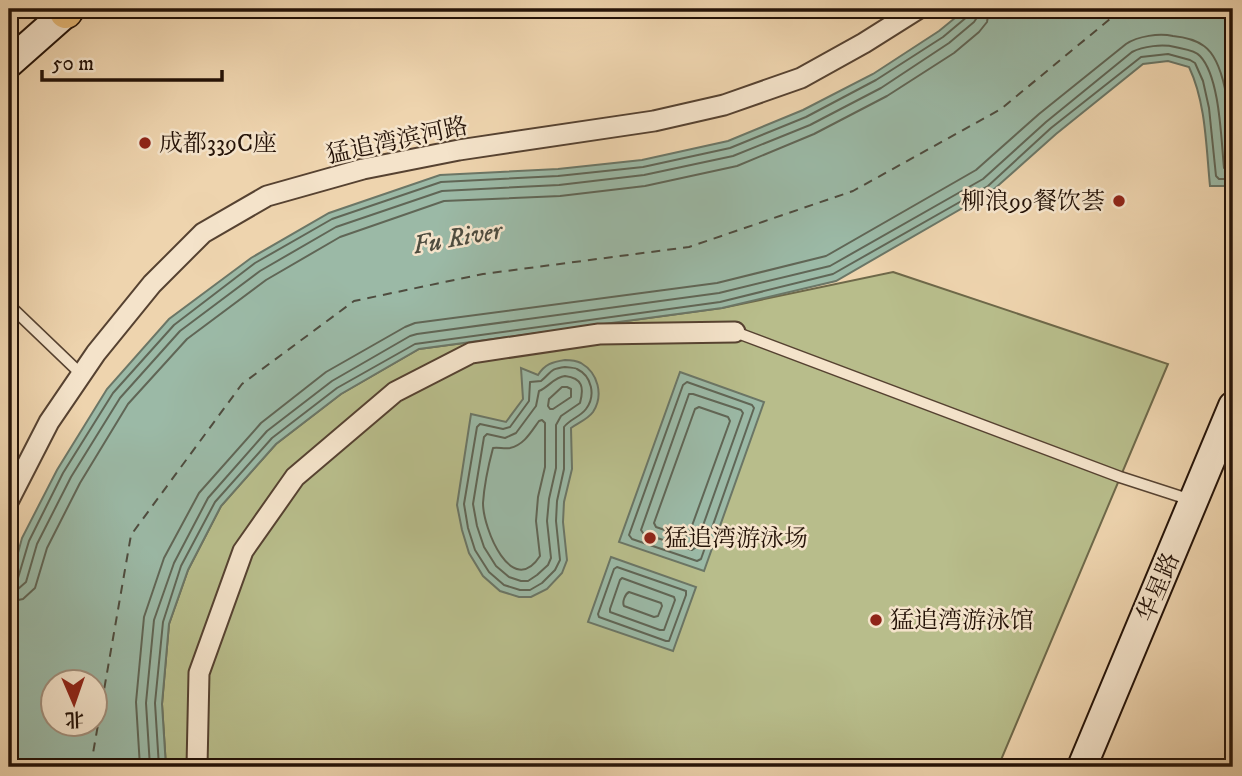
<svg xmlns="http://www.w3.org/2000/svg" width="1242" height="776" viewBox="0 0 1242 776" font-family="'IM FELL DW Pica','Noto Serif SC',serif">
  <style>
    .green { fill: #b8bd8b; stroke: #6e6849; stroke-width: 2 }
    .water { fill: #9bb9a6; stroke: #6b7666; stroke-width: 2; fill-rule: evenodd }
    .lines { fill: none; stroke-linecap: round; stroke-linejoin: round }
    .shore { stroke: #606656; stroke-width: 2 }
    .ferry { stroke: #4e4c3f; stroke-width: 2; stroke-dasharray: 9 7; stroke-linecap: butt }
    .lane-casing { stroke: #564231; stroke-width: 13 }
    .street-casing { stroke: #564231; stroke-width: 23 }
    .secondary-casing { stroke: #241207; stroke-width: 32 }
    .primary-casing { stroke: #241207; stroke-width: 35 }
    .lane { stroke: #f4e3ca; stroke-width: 10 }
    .street { stroke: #f4e3ca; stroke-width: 19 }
    .secondary { stroke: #f4e3ca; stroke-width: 28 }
    .primary { stroke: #e7ba77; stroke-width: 32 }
    .poi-dot { fill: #8f2418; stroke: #f4e3ca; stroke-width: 2.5 }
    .labels { text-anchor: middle; stroke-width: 5; stroke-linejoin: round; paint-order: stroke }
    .street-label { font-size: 24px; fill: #241207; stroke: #f4e3ca }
    .poi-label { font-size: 24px; fill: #241207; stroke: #f4e3ca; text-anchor: start }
    .water-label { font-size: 26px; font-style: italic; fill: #4e4c3f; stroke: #f4e3ca }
  </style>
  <rect width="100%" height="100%" fill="#eed4ae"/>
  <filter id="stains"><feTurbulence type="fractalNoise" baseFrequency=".00286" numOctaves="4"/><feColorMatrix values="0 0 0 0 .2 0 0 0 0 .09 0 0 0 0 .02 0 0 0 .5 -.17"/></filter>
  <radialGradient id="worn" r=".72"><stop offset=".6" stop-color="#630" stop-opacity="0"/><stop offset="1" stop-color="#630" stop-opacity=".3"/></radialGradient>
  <path class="green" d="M893 272 1168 364 998 767H166L162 704 169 624 188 570 221 506 276 444 341 394 419 349 722 308Z"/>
  <path class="water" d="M966 9H1233V186H1210C1206 146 1206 103 1189 67L1168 61 1143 64 1056 134 992 191 836 281 722 308 419 349 341 394 276 444 221 506 188 570 169 624 162 704 166 767H9V586L22 538 57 470 107 389 169 319 251 258 329 213 440 175 558 169 642 160 728 141 803 110 873 74 939 31ZM52 682H94V724H52Z
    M565 360C570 360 577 361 581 363 598 373 604 395 593 412 588 419 578 423 571 428L572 469 564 502 563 522 567 560 562 573 547 589 531 597H519L500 591 483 576 469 553 462 530 457 505 471 414 506 422 523 399 521 368 538 375C545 364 552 362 565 360Z
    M680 372 764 402 704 571 619 542Z
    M611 557 696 587 673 651 588 622Z"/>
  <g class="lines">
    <path class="shore" d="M565 367C566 367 576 368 577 369 592 376 596 396 586 409 580 417 570 419 564 427V469L557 501 556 521 560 560 555 570 542 583 530 590H520L504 585 489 572 475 550 468 528 464 504 477 427 480 424 503 429 510 427 529 401 530 382 541 381C552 372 549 369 565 367Z
      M565 376C583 378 584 388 580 403L561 416 556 425V468L549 499 547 521 551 558 548 565 537 575 528 581H521L509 577 496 566 484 547 477 526 473 504 484 437 487 434 505 438 516 433 536 406 539 391C549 387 554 377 565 376Z
      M687 382 752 405 754 408 701 559 697 561 632 539 629 535 683 385Z
      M562 387H567L571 389V397L553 409H550L548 406 549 399Z
      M689 394H693L741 410 743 413 695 548 692 550 643 533 641 530Z
      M699 407 728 417 730 421 689 534 685 537 656 527 654 523 695 409Z
      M542 420 545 423V467L538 497 536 521 540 556C512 599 483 529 483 503 484 488 489 463 493 448 498 447 504 449 510 448 524 445 531 432 539 421Z
      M617 567 686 591V595L669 641H666L599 617 598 614 614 569Z
      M622 578 674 597 675 600 664 630H660L610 612V609L620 580Z
      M9 582H14L18 578 29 541 63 473 113 393 174 325 255 263 332 219 441 182 558 176 643 167 730 148 806 117 876 80 943 37 968 16 970 9
      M9 591 18 589 26 582 37 544 71 477 120 398 180 331 260 271 336 227 442 191 559 185 644 175 733 156 810 125 881 88 949 43 974 22 978 16 979 9
      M629 592 661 603 662 606 658 616 654 617 624 606C622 602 625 594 629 592Z
      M9 602 23 599 35 588 47 548 80 483 128 404 187 339 266 280 340 237 444 201 560 196 645 186 737 166 814 134 887 96 954 53 979 32 987 22 989 9
      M140 767 136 702 144 617 164 558 199 493 261 423 326 372 405 327 415 323 717 283 826 256 976 170 1039 114 1126 44C1138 36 1159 33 1173 36 1183 37 1196 40 1204 46 1228 63 1230 126 1233 154
      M150 767 146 703 154 620 174 563 208 498 267 431 332 381 410 336 417 334 719 293 830 266 983 179 1046 122 1132 52C1143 46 1163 44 1175 47 1183 49 1195 50 1200 56 1220 77 1221 139 1224 168L1227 170H1233
      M159 767 155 703 163 622 181 566 215 502 272 438 337 388 415 344 720 302 833 274 988 186 1051 128 1141 57 1168 54 1190 60 1195 63 1203 81 1209 108 1216 176 1219 179H1233"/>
    <path class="ferry" d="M94 767 92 759 131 535 242 384 354 301 483 274 689 247 853 191 1001 109 1122 9"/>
    <g class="lane-casing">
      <path id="lane" d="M9 305 81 374
        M735 332 1120 477 1191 500"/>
    </g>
    <g class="street-casing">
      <path id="street" d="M9 500 49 422 96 353 152 284 203 233 267 196 363 169 459 150 654 121 724 105 801 78 864 43 918 9
        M197 767 199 673 243 551 295 477 395 392 471 353 599 334 735 332"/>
    </g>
    <g class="secondary-casing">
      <path id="secondary" d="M9 63 70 9
        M1082 767 1233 406"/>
    </g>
    <g class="primary-casing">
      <path id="primary" d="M66 12 67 9"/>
    </g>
    <use href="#lane" class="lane"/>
    <use href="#street" class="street"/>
    <use href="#secondary" class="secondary"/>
    <use href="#primary" class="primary"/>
  </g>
  <g class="poi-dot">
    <circle cx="145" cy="143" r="7"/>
    <circle cx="1119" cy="201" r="7"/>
    <circle cx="650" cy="538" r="7"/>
    <circle cx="876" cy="620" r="7"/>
  </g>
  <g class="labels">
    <g class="street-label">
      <text transform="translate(397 140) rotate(-12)" y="8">猛追湾滨河路</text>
      <text transform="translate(1158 587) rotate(-67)" y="8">华星路</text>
    </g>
    <g class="poi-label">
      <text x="159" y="151">成都339C座</text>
      <text x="1105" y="209" text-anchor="end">柳浪99餐饮荟</text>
      <text x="664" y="546">猛追湾游泳场</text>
      <text x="890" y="628">猛追湾游泳馆</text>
    </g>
    <g class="water-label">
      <text transform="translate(457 237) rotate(-10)" y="9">Fu River</text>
    </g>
  </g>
  <rect width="1242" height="776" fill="none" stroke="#eed4ae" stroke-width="35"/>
  <rect x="10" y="10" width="1221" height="755" fill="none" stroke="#241207" stroke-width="3.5"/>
  <rect x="18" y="18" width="1207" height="741" fill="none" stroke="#241207" stroke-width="2"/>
  <g transform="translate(74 703) rotate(178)"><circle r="33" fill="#f4e3ca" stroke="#a18f7c" stroke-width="2"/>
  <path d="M0-5L12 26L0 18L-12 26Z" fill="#8f2418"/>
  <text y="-10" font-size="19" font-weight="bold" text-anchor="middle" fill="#241207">北</text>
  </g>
  <path d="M42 70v10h180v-10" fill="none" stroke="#241207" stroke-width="3.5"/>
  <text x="52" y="70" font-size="21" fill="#241207" stroke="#f4e3ca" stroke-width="5" paint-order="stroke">50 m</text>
  <rect width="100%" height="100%" filter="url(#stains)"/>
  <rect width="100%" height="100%" fill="url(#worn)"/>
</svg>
